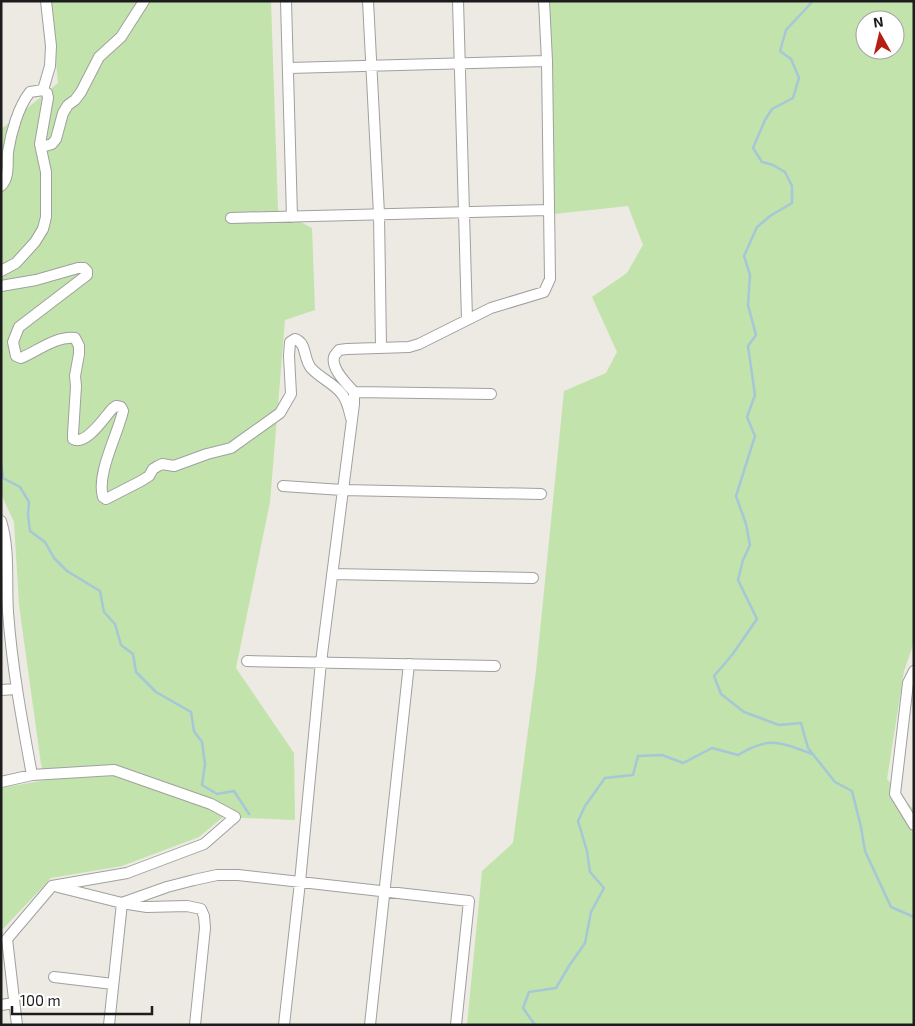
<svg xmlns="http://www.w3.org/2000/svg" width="915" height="1026" viewBox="0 0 915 1026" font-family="'Exo 2',sans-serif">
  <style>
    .grass { fill: #c2e3ab; fill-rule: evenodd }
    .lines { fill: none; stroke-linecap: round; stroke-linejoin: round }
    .stream { stroke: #a6c7d7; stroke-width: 2.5 }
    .street-casing { stroke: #a0a0a0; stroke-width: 12 }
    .street { stroke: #fff; stroke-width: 10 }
  </style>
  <rect width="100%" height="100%" fill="#eceae2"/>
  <path class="grass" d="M50 1H271L278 210 312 228 315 310 285 320 270 502 236 668 294 753 295 820 223 817 199 837 122 866 51 878 1 931V788L46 780 41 764 19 605 14 522 1 494V127H4L58 83Z
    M550 1H914V642L904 671 887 779 914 810V1025H467L482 871 513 843 536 671 564 391 606 373 617 352 592 297 627 273 643 245 628 206 554 214ZM865 20H895V50H865Z"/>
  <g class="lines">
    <path class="stream" d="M813 1 786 30 780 51 791 59 799 78 793 98 772 109 765 120 753 148 762 162 773 165 785 172 792 186V203L770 216 757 227 744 256 750 275 748 305 756 335 748 346 755 395 747 417 755 436 736 496 746 524 750 545 743 560 738 580 757 619 732 655 714 676 721 694 744 712 779 725 801 723 808 748 835 782 852 791 861 827 865 851 891 907 914 917
      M1 463 3 478 20 487 29 502 28 515 30 531 45 542 54 558 67 571 100 591 104 612 115 624 121 645 133 654 136 672 156 692 191 712 194 731 202 742 205 764 202 785 217 794 234 791 249 814
      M535 1025 523 1008 529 992 556 988 569 966 585 943 591 912 604 888 590 872 587 851 578 821 585 806 605 778 633 775 638 756 662 755 683 763 712 748 738 755C769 736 780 742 812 754"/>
    <g class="street-casing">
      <path id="street" d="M286 1 292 217
        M368 1 379 214 381 348
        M458 1 467 319
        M289 68 547 61
        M43 90 50 66 51 46 46 1
        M40 144 45 146 52 144 56 139 63 113 68 105 75 100 81 92 99 57 121 37 144 1
        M1 186C10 177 7 163 8 152 11 133 18 107 30 92L43 90 47 93 48 98 40 144 46 172V217L43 229 35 242 16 263 1 271
        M231 218 549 210
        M1 286 36 280 78 268H84L87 271V275L19 327 13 342 16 356 21 358C38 351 55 336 75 338L79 346V354L75 376 76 386 73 434V439C86 446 104 418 112 409L116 406 121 407 123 411C118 434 96 474 103 497L106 499 141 481 149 476 153 469 158 466 162 464 174 466 207 454 231 448 280 413 291 394 289 356 290 342 295 339C307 343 303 358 311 368 320 378 333 383 341 393 347 399 349 410 351 418
        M491 394 354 392C347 384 331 369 334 357 335 354 337 353 339 350L347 349 409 347 419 344 491 308 544 292 550 279 547 61 544 1
        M283 486 342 490 541 494
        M1 521C10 550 6 581 8 612 12 667 22 721 32 775
        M332 574 533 578
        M247 661 495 666
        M914 671 908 683 895 794 914 825
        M1 690 16 689
        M1 782 32 775 114 770 211 804 235 817 204 844 127 873 52 886 7 939 17 1025
        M58 887 122 903 167 887 194 880 217 875H238L469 901 456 1025
        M54 977 113 984
        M1 1005 14 1003
        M109 1025 122 903 147 907 187 906 201 909 204 916 205 928 195 1025
        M284 1025 300 882 321 662 354 404V392
        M370 1025 409 664"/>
    </g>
    <use href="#street" class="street"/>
  </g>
  <rect width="915" height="1026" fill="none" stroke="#1c1c1c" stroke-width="5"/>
  <g transform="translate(880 35) rotate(352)"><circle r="24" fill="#ffffff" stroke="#a4a4a4"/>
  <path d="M0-4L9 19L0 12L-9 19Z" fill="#b61f11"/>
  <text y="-8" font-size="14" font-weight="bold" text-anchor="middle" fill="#1c1c1c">N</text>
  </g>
  <path d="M12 1006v8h140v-8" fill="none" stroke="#1c1c1c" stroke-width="2.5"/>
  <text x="20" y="1006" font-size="15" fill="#1c1c1c" stroke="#ffffff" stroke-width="4" paint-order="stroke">100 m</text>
</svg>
